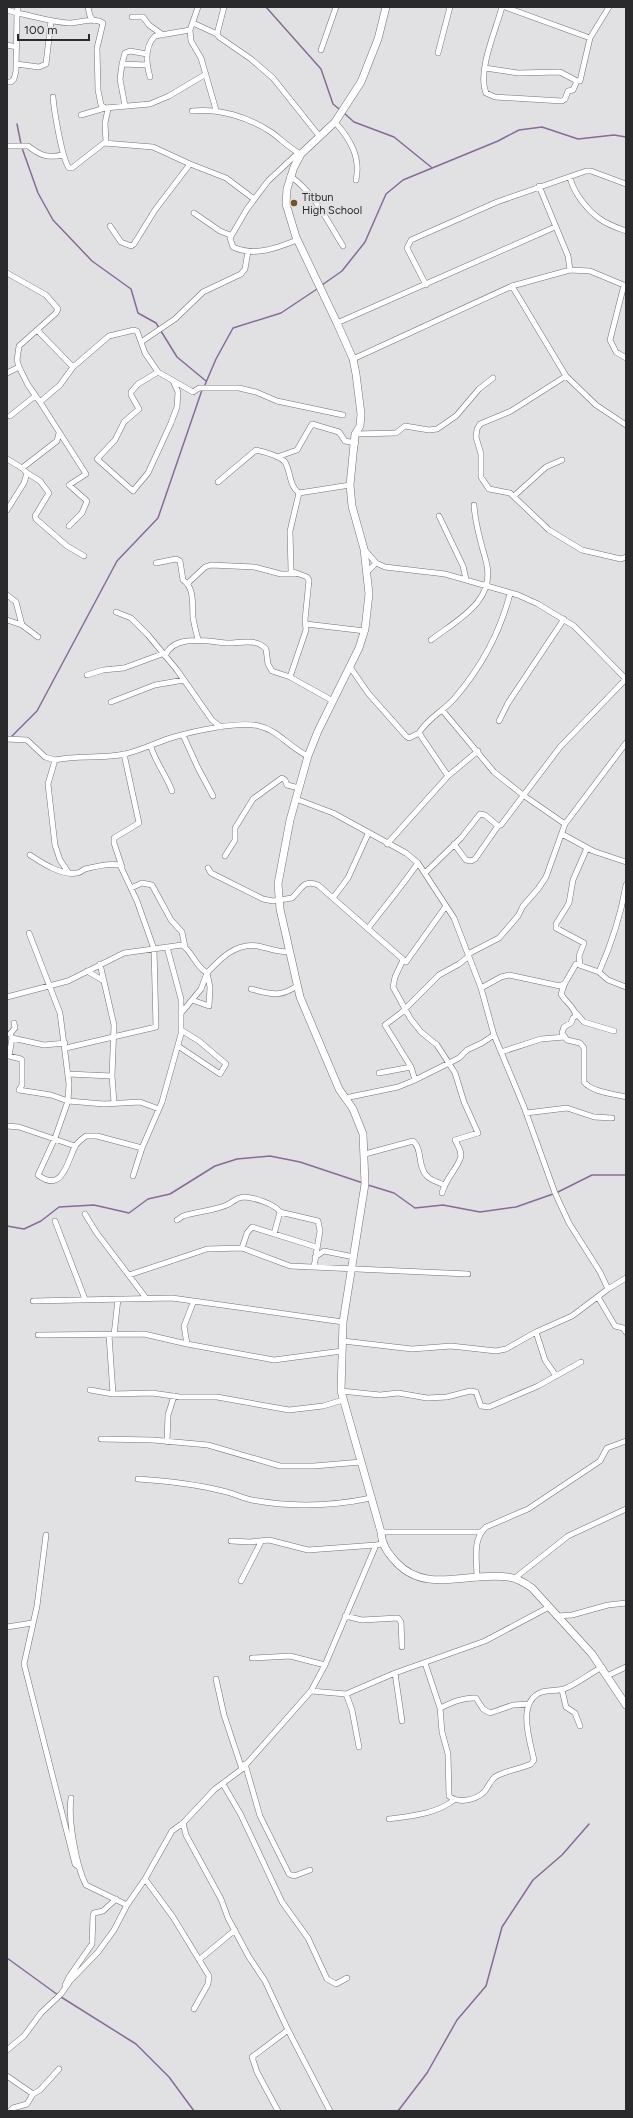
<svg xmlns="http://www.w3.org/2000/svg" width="633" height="2118" viewBox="0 0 633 2118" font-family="Figtree,sans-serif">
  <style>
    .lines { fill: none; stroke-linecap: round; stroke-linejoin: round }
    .stream { stroke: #866c97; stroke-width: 1.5 }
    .street-casing { stroke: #737174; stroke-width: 6 }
    .secondary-casing { stroke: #737174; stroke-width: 8 }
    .street { stroke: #fff; stroke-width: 5 }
    .secondary { stroke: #fff; stroke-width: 7 }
    .poi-dot { fill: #74552a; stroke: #e1e0e3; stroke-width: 1.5 }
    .labels { text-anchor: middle; stroke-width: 4; stroke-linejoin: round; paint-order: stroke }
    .poi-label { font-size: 11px; fill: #2a292b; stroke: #e1e0e3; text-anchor: start }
  </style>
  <rect width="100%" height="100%" fill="#e1e0e3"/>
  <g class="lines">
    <path class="stream" d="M266 7 321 69 333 104 339 109
      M344 113 354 122 394 137 431 167
      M17 124 21 144
      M22 148 38 193 53 220 92 261 131 289 138 313 156 323 177 357 206 381
      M322 285 342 271 365 242 386 194 403 180 498 141 519 130 542 127 578 139 614 135 626 137
      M204 387 216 359 233 328 281 313 317 289
      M10 738 37 711 117 561 158 518 202 390
      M368 1185 394 1193 415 1208 443 1205 480 1212 516 1207 553 1194
      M556 1193 592 1175H626
      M7 1226 24 1229 41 1221 59 1207 94 1205 129 1213 148 1199 170 1194 215 1166 237 1159 270 1156 300 1162 363 1183
      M7 1958 58 1995
      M61 1997 136 2044 169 2077 194 2111
      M398 2111 427 2073 457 2020 486 1986 502 1927 533 1880 562 1855 589 1824"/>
    <g class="street-casing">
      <path id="street" d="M18 7 17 13C34 16 51 22 69 23 79 23 94 17 103 23L97 48 98 90 101 105 105 108
        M88 7 90 16 94 21
        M198 7 190 30 191 41 201 58 216 110
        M224 7 217 34 219 37 251 59 273 78 320 137
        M502 7C496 30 477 71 486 93L495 97 562 101 565 99 568 91 573 90 577 81H580L590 38 609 7
        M505 7 590 38
        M7 10 17 13 16 71 14 79 11 82H7
        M132 17H143L149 25 163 35
        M193 23 217 34
        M7 45 17 47
        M321 50 336 7
        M438 53 450 7
        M16 64 39 67 46 64 51 21
        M122 64 125 53 130 51 147 54
        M485 68 518 73 560 72 577 81
        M150 77C146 63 144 47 155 36L190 30
        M53 97C54 110 62 159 69 168H72L104 143 153 147 190 164 226 178 254 199
        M125 106 120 79 122 64 147 65
        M192 111C219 108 248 117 271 132 281 139 290 149 301 154
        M81 115 105 108 150 104 169 96 206 74
        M335 122C350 139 361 157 356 180
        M106 143 105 123 108 109
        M7 146H28C41 156 47 158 63 155
        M290 176C314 192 328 222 343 246
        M570 177C573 192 587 210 600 219 608 225 618 228 626 231
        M539 186 568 256 570 270
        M194 213 220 231 230 235
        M110 226 121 242 131 246 134 244 155 210 190 164
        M297 240C277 248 254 257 233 247L230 238 247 209 268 181 298 153
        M7 273 46 295 58 309 56 313 19 346 17 360 19 367 7 373
        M426 285 407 248 411 240 497 202 586 171H591L626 184
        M624 285 610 340 616 352 626 358
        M512 286 566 376 596 405 626 425
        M337 323 555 227
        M37 330 73 367
        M141 342 175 319 203 292 241 274 245 269 248 251
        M353 359 512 286 570 270 590 271 626 286
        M19 367 28 385 40 402
        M158 372 193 392 199 388H239L256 392 277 401 343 415
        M566 376 511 411 480 424 477 429 476 437 481 454V477L489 489 510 493 549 530 582 550 621 559 626 557
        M10 416 35 396
        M355 434 396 433 405 426 429 430 437 429 456 416 479 389 493 378
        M277 457 297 450 312 424 339 432 345 441 356 443
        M7 459 22 468 57 441 59 433
        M27 473 40 481 49 493 35 516 36 519 67 546 84 556
        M218 482 256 450C264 452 279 455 285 462 291 472 289 486 299 493L350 485
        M514 496 546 467 562 460
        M7 510 24 483 27 473 22 468
        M439 516 463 566 466 579
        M69 526 82 513 87 501 69 485 86 474 40 402 60 385 73 367 109 336 134 330 137 331 145 353 158 372 138 384 131 392V395L139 409 124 422 115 440 97 459 133 491 148 473 171 423 177 407 178 392 173 381
        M364 549 376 563 385 567 445 574 518 595 538 604 574 626 626 679
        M156 563 176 559 180 561 183 580C195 588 192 605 193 617 194 625 196 632 198 639
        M368 571 376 563
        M188 583 205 567 211 565 254 567 281 574H295
        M7 595 16 602 22 625 38 637
        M116 612 131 618 148 635 177 670 212 720 221 727
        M7 620 22 625
        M306 624 365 631
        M431 640C457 620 497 601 486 561 481 543 475 524 474 505
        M165 656C174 633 210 642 228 643 241 643 256 638 266 649L268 664 272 671 290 677 333 701
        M350 667 368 693 406 736 409 738 419 733
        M87 675 103 670 124 668 162 654
        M290 677 306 630 305 620 309 580 307 577 291 571 290 531 299 493
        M111 702 155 685 184 680
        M443 711 494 772 523 795 565 824
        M499 721 508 703 564 619
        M183 735 198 768 213 796
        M7 739 27 740 45 757 55 760C77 755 102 759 125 754 142 750 157 742 174 737 194 731 239 721 259 726 278 730 290 748 308 756
        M151 747C156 763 166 775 172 791
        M55 760 48 784 49 793 55 845 60 860 68 872
        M448 776 419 733C427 719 443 711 454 699 480 669 500 632 510 594
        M296 799 333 813 406 853 418 863 454 918 481 988 494 1035 482 1043 467 1050 459 1058 415 1080 398 1087 345 1098
        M562 834 593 851 626 862
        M387 844 448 776 478 751
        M454 844 466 860 471 861 475 859 498 826
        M30 855C42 863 62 876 77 873 80 873 83 870 85 869 96 866 109 863 120 865L137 901 154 949 156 1027 66 1048
        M225 856 235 840V828L253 799 282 778 285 780 287 785 299 788
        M122 867 114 843V838L139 823 124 754
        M208 868 211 873 263 899 273 901 292 898C302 889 303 879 318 885L406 962 446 906
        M425 873 461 838 480 814 485 815 498 826 501 825 560 747 626 679
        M131 888 142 883 152 885 171 920 182 932 185 947
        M333 898 348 878 368 834
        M369 927C385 906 402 886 418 863
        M29 933 60 1013 69 1084 68 1101 55 1138 38 1175C64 1195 68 1157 76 1145 79 1141 82 1139 86 1136H97L142 1148
        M468 954 499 938 518 916 523 906 538 889 546 877 565 824 626 743
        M403 960 395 977 393 987 410 1018 421 1032 437 1045 448 1062 455 1073 464 1102 478 1133 455 1140C458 1146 463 1153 460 1159 456 1170 446 1178 442 1193
        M100 964 114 1025 112 1076 114 1103
        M580 964 579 956 584 943 556 928V924L569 903 573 880 587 848
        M87 971 104 981
        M599 972C611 945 621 914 626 885
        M565 983 561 994C566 1003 574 1006 576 1016L573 1018 571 1023 564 1027 562 1033 567 1040 580 1043 584 1048V1082C592 1092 614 1094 626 1097
        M481 988 501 977 509 975 560 986 565 983 576 964 599 972 608 980 626 987
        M251 989C271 994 279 998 297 986
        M7 997 68 981 124 953 182 945C193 952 194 965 207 973 220 959 236 942 258 946 268 948 277 952 289 952
        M182 1012 201 989 207 973 210 987 209 1006 192 1000
        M575 1012 584 1022 614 1031
        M14 1023 15 1028 10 1034 12 1038 9 1056 21 1059 22 1060V1085L19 1090 51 1095 68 1101 104 1104 140 1102 159 1109
        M12 1038 44 1045 65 1043
        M178 1046 220 1074 226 1064 199 1041 181 1030
        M501 1052 541 1039 565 1037
        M379 1073 411 1067
        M68 1074 112 1076
        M415 1080 411 1067 385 1025 401 1013 439 975 459 964 469 956
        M526 1113 567 1108 594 1117 612 1118
        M7 1126 19 1127 75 1146
        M365 1154 413 1141C423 1149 417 1167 427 1176 431 1181 439 1182 444 1185
        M133 1176 142 1148 162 1102 181 1034V999L167 947
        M85 1214 96 1232 146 1298
        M177 1220 183 1216C198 1211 215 1211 229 1204 234 1201 236 1198 243 1197 253 1197 275 1204 280 1212
        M55 1221 85 1299
        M274 1234 280 1212 318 1221 320 1231 314 1267
        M242 1248 247 1233 252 1227 316 1247
        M315 1257 324 1251 354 1257
        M129 1275 207 1249 242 1248 290 1266 468 1274
        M608 1289 626 1278
        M598 1297 615 1326 623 1328 626 1332
        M33 1301 172 1298 343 1322
        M193 1303 184 1326 187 1344 274 1360 342 1351
        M536 1332 545 1360 556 1376
        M38 1335 144 1334 187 1344
        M109 1335 113 1394
        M114 1335 118 1299
        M343 1341 412 1349 451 1346 496 1351 506 1349 536 1332 572 1316 608 1289 600 1272 569 1223 555 1193 524 1107 494 1035
        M90 1390 113 1394 152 1393 180 1397H217L289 1410 323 1406 343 1400
        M341 1391 380 1395 398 1393 427 1398 447 1397 470 1391 476 1392 481 1406 489 1407 538 1386 581 1362
        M101 1439 153 1440 208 1445 280 1466H314L361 1462
        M167 1442 168 1415 174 1396
        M138 1479C167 1481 195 1484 223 1491 233 1493 242 1498 252 1500 290 1507 333 1506 371 1498
        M381 1532H480
        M46 1535 37 1606 24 1664 75 1864 79 1867
        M231 1541 250 1542 269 1540 308 1550 376 1545
        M477 1578C477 1561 472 1539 486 1527L528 1509 600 1461 607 1448 626 1441
        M515 1578 568 1536 626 1509
        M241 1581 261 1542
        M345 1616 362 1620 398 1618 401 1622 402 1647
        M556 1616 572 1615 608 1605 626 1603
        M7 1627 32 1623
        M252 1658 290 1656 325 1665
        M425 1663 440 1708 442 1732 448 1754 449 1796C458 1804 476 1800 484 1792 488 1788 490 1781 495 1777 503 1771 521 1769 531 1764L534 1760C530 1741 516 1701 542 1692 549 1690 557 1691 564 1689 577 1684 589 1674 602 1667
        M395 1673 402 1721
        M607 1676 626 1667
        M216 1679 224 1715 242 1769
        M562 1690 566 1707 575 1713 580 1726
        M311 1691 346 1694 395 1673 485 1641 549 1607
        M346 1694 352 1710 359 1747
        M440 1708C451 1703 463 1697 476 1698L483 1709 490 1713 513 1705 529 1704
        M245 1764 260 1816 289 1874 294 1876 310 1870
        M223 1784 241 1815 282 1902 308 1938 327 1979 336 1984 347 1978
        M71 1798C68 1819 76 1866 86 1885L127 1905
        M389 1819C411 1816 436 1814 454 1800
        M183 1823 186 1835 221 1899 228 1918 249 1957 265 1981 288 2030 330 2111
        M145 1879 173 1917 209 1976 208 1984 194 2009
        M200 1959 235 1930
        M65 1985 69 1977 92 1944 93 1915 94 1913 103 1911 116 1899
        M7 2050 24 2036 41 2013 61 1994 70 1981 98 1952 114 1930 127 1905 145 1879 172 1831 183 1823 215 1789 242 1769 311 1691 325 1665 376 1545 382 1544
        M7 2076 33 2094 40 2090 59 2069
        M10 2111 13 2108 27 2104 33 2094
        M278 2111 257 2072 252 2057 288 2030"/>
    </g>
    <g class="secondary-casing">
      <path id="secondary" d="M386 7 378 39 361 82 335 122 301 154 294 167 287 189 286 204 296 237 337 323 353 359 356 374 361 414 360 426 355 434 350 485 352 506 364 549 369 594 365 629 359 648 318 731 308 756 290 820 278 884 280 909 300 997 339 1089 353 1109 363 1134 365 1184 343 1322 341 1391 381 1532C382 1545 387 1552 396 1562 426 1595 469 1571 508 1577 517 1578 525 1583 532 1588L592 1654 626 1705"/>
    </g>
    <use href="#street" class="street"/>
    <use href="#secondary" class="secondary"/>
  </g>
  <circle class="poi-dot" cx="294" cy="203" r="4"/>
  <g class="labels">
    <g class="poi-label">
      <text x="302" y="201">Titbun<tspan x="302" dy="13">High School</tspan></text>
    </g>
  </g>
  <rect width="633" height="2118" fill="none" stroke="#2a292b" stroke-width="16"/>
  <path d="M18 34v6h71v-6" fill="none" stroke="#2a292b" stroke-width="2"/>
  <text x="24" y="34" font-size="12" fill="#2a292b" stroke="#e1e0e3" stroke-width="3" paint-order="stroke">100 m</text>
</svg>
